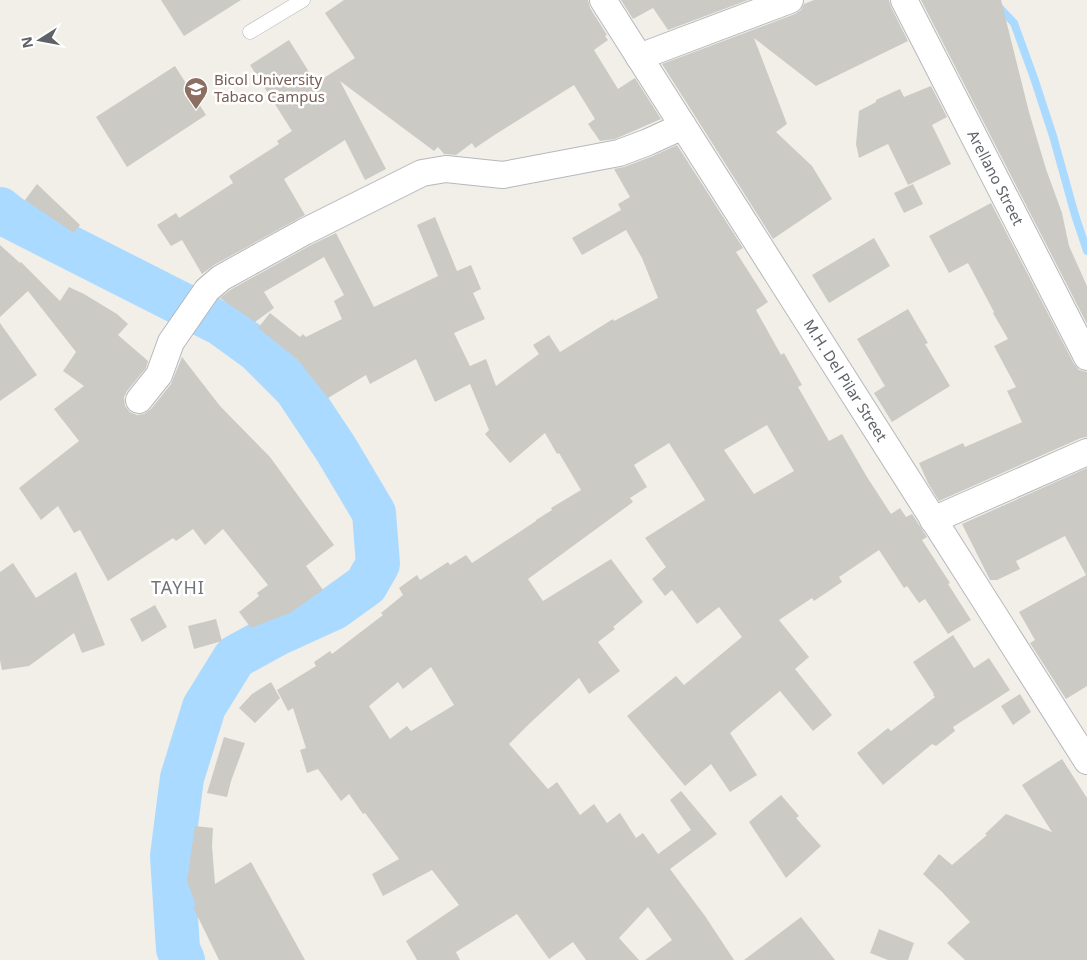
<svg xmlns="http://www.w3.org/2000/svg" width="1087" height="960" viewBox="0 0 1087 960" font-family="'Noto Sans',sans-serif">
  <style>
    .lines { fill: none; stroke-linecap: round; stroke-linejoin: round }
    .stream { stroke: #aadaff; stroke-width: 8 }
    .river { stroke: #aadaff; stroke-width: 44 }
    .building { fill: #cccac5; fill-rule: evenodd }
    .lane-casing { stroke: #b5b8bc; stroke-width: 15 }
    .street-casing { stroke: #b5b8bc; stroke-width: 28 }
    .lane { stroke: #fff; stroke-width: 14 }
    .street { stroke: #fff; stroke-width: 26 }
    .labels { text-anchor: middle; stroke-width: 5; stroke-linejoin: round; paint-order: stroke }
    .education-label { font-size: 15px; fill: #785e54; stroke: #fff; text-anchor: start }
    .street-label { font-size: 15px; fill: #5f6368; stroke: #fff }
    .quarter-label { font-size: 18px; letter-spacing: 1px; fill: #70757a; stroke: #fff }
  </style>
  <rect width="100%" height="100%" fill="#f1efe8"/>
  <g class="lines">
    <path class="stream" d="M992 0 1014 23 1034 78 1053 136 1075 215 1087 251"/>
    <path class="river" d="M0 209 10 217 221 324 257 350 296 389 336 449 374 513 378 564 366 585 334 608 277 634 235 657 204 707 182 778 172 856 178 949 183 960"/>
  </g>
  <path class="building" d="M161 0H241L184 36Z
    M344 0H588L590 8 607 35 605 36 608 40 594 50 618 89 635 78 661 119 615 139 600 141 588 124 595 119 574 85 496 134 475 148 472 143 456 155 444 154 438 147 434 151 340 81 386 169 365 180 345 140 284 179 305 215 214 265 202 274 182 240 171 246 157 225 176 213 179 218 233 183 229 176 279 144 277 141 292 131 250 65 289 40 316 83 355 58 325 13Z
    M621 0H748L668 30 653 8 633 19Z
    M814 0H889L891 7 908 41 816 86 754 38 787 124 776 132 812 166 832 199 773 239 662 64 795 14 801 10 804 4Z
    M921 0H1001L1029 112 1046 169 1062 213 1069 246 1087 286V324Z
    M175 66 206 115 127 167 96 117Z
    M931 86 947 117 932 125 951 164 908 185 888 144 859 158 856 144 859 111 876 102V100L900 89 904 97Z
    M677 145 743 248 736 252 768 302 756 310 781 355 784 353 802 385 798 387 829 441 842 434 867 477 891 514 900 508 906 517 912 514 927 537 922 540 950 583 948 584 971 620 948 634 925 599 919 603 907 586 904 588 879 550 839 577 842 582 814 601 812 598 779 620 809 657 795 669 832 715 813 731 780 691 730 733 757 775 730 792 711 764 685 786 627 716 676 676 684 685 742 637 719 607 697 624 672 590 665 596 652 579 666 567 645 538 705 500 669 443 634 465 647 487 630 498 633 502 528 579 543 601 611 559 643 602 613 627 615 629 598 642 620 671 589 694 579 678 529 724 509 744 548 789 557 782 580 815 594 804 607 823 620 813 636 838 643 833 658 854 691 830 670 800 681 791 717 834 670 869 705 916 734 960H645L672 940 648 907 619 938 639 960H586L573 942 549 959 517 914 456 952 460 960H417L406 941 459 905 432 870 383 896 372 874 399 859 365 813 363 814 349 794 341 801 318 769 307 773 300 750 306 748 293 708 288 711 277 690 316 666 314 662 330 651 332 654 383 615 381 613 403 595 399 588 417 575 420 580 448 562 450 565 466 555 472 563 536 521V520L552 510 551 508 581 490 559 453 557 454 545 433 510 463 485 434 489 430 470 384 435 402 416 359 370 384 366 375 328 398 297 359 258 328 270 313 300 337 303 334 306 337 342 319 334 301 344 295 324 257 264 292 274 308 255 322 220 298 230 290 311 245 336 233 374 307 438 276 417 225 435 217 457 271 471 265 481 289 473 293 485 319 454 333 470 366 486 359 496 386 539 354 533 345 549 335 560 352 613 319 614 321 658 298 642 258 626 230 582 255 572 238 621 210 618 204 630 197 614 169 624 167 653 156ZM767 425 794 471 754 494 724 450ZM431 667 454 705 411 731 407 726 390 739 369 706 398 682 403 689Z
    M37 184 80 225 74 233 25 200Z
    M913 184 923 204 904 213 894 193Z
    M991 203 1074 364 1079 370 1087 372V437L1081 438 939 501 928 483 919 463 963 443 965 447 1022 422 1007 391 1016 387 994 346 1008 339 993 313 994 312 968 263 949 273 929 236Z
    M874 238 890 266 829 303 812 275Z
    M0 245 20 263 21 262 60 301 69 287 84 294 117 314 128 324 118 335 148 361 146 368 127 391 124 397 125 406 130 412 137 415 144 414 151 409 171 384 182 357 220 406 270 457 334 545 306 566 323 590 290 613 251 628 239 612 259 596 257 593 268 585 223 529 205 545 193 529 176 541 173 538 108 581 80 530 74 533 58 506 41 520 19 488 79 441 54 409 84 386 63 371 76 352 28 291 0 317Z
    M908 309 928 343 925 344 950 386 892 422 874 393 885 386 857 339Z
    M0 323 37 375 0 401Z
    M1087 468V686L1066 699 1030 643 1035 640 1019 612 1086 575 1065 536 1016 561 1020 569 997 580H990L962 524Z
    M13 563 36 598 76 572 105 645 82 653 74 633 29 666 2 670 0 660V572Z
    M155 605 167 627 142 642 130 619Z
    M216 619 222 641 194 649 188 626Z
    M953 635 974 668 989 658 1010 690 953 727 955 731 936 746 932 744 883 785 857 753 888 728 891 731 935 697 933 695 934 694 913 662Z
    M271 682 280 698 255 723 239 708 252 694Z
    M1020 694 1031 712 1013 725 1001 706Z
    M224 737 245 743 231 781 227 797 207 793Z
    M1062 759 1087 798V960H965L947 943 970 922 942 892 923 874 939 854 952 865 987 835 985 834 1006 814 1052 832 1022 785Z
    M781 795 799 816 796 818 821 846 786 878 749 822Z
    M195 826 213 828 212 846 215 884 251 862 305 960H219L193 907 196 906 187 881Z
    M801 917 835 960H744Z
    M879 929 914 943 908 960H888L870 953Z"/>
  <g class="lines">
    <g class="lane-casing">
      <path id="lane" d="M250 32 303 0"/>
    </g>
    <g class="street-casing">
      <g id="street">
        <path id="s1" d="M603 0 1087 761"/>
        <path id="s2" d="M904 0 1087 357"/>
        <path d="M639 57 790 0"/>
        <path d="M139 400 159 375 171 342 207 290 221 278 304 232 422 173 446 169 503 175 619 153 648 142 683 126"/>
        <path d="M933 520 1087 452"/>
      </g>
    </g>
    <use href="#lane" class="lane"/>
    <use href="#street" class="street"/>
  </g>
  <defs>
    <g id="university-pin" transform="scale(1.25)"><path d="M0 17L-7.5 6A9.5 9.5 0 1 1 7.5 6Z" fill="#8d6e63" stroke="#fff"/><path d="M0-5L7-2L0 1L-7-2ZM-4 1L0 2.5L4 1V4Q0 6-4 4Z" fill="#fff"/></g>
  </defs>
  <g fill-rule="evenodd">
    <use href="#university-pin" x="196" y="89"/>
  </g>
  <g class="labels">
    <g class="education-label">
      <text x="214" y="85">Bicol University<tspan x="214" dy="17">Tabaco Campus</tspan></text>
    </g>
    <g class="street-label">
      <text dy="5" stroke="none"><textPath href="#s2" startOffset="200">Arellano Street</textPath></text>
      <text dy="5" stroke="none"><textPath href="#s1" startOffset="451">M.H. Del Pilar Street</textPath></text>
    </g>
    <g class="quarter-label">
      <text x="178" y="594">TAYHI</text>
    </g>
  </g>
  <g transform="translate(40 40) rotate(259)" stroke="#ffffff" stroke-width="4" paint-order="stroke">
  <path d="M0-4L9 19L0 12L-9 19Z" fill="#5f6368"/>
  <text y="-8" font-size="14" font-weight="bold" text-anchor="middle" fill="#5f6368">N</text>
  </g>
</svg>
